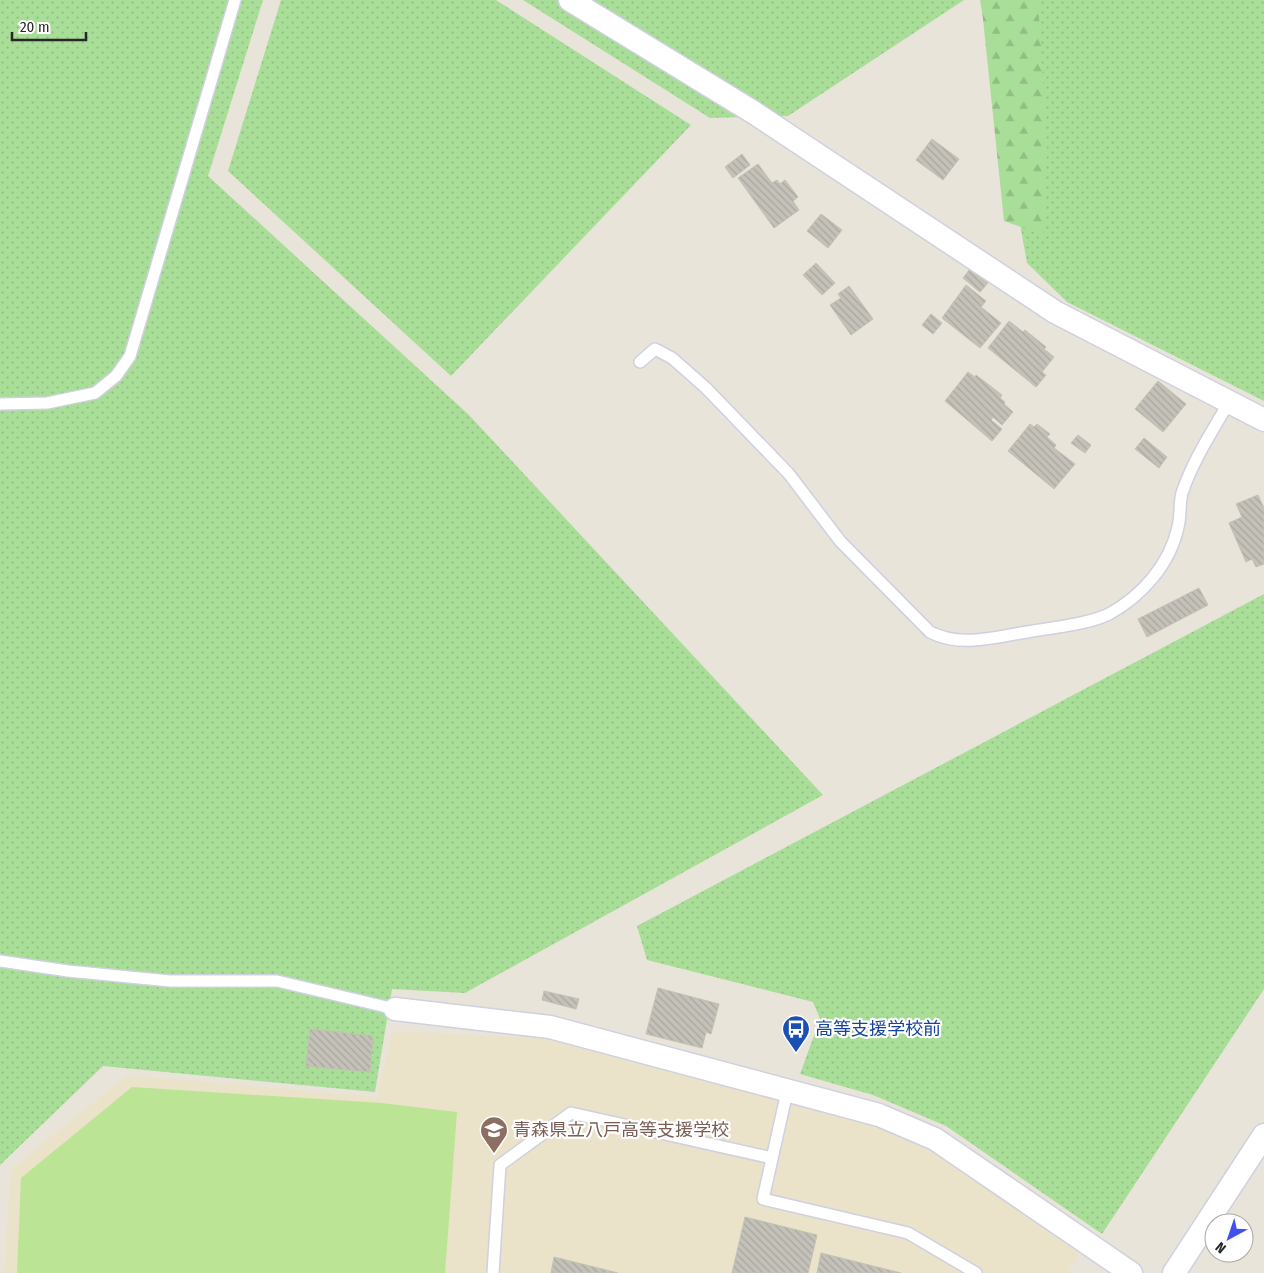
<svg xmlns="http://www.w3.org/2000/svg" width="1264" height="1273" viewBox="0 0 1264 1273" font-family="'Fira Sans Condensed','Noto Sans JP',sans-serif">
  <style>
    .education { fill: #eae3c9 }
    .grass { fill: url(#grass-dots) }
    .forest { fill: url(#forest-firs) }
    .pitch { fill: #bbe594 }
    .building { fill: url(#building-back-hatch); stroke: #c4c0b3 }
    .lines { fill: none; stroke-linecap: round; stroke-linejoin: round }
    .service-casing { stroke: #cfd0e0; stroke-width: 14 }
    .minor-casing { stroke: #cfd0e0; stroke-width: 25 }
    .service { stroke: #fff; stroke-width: 11 }
    .minor { stroke: #fff; stroke-width: 22 }
    .labels { text-anchor: middle; stroke-width: 4.5; stroke-linejoin: round; paint-order: stroke }
    .transit-label { font-size: 18px; fill: #164399; stroke: #fff; text-anchor: start }
    .education-label { font-size: 18px; fill: #785e54; stroke: #fff; text-anchor: start }
  </style>
  <defs>
    <pattern id="grass-dots" width="8" height="8" patternUnits="userSpaceOnUse" patternTransform="scale(1.25)"><rect width="8" height="8" fill="#a9de98"/><path d="M2 2h.1M6 6h.1" fill="none" stroke="#91be83" stroke-width="1.8" stroke-linecap="round"/></pattern>
    <pattern id="forest-firs" width="22" height="20" patternUnits="userSpaceOnUse" patternTransform="scale(1.25)"><rect width="22" height="20" fill="#a9de98"/><path d="M5 1l3.5 6h-7zM16 11l3.5 6h-7z" fill="#91be83"/></pattern>
    <pattern id="building-back-hatch" width="6" height="6" patternUnits="userSpaceOnUse" patternTransform="scale(1.25)"><rect width="6" height="6" fill="#c4c1b9"/><path d="M-1 5l2 2M0 0l6 6M5-1l2 2" fill="none" stroke="#a8a69f"/></pattern>
  </defs>
  <rect width="100%" height="100%" fill="#e9e4d9"/>
  <path class="education" d="M392 1031 545 1038 787 1092 879 1115 1086 1242 1067 1273H4L11 1169 127 1075 377 1097Z"/>
  <path class="grass" d="M0 0H263L208 176 469 415 823 795 465 993 392 989 375 1092 103 1066 0 1165Z
    M281 0H496L691 125 451 376 228 171Z
    M523 0H964L788 116 710 118Z
    M980 0H1264V401L1067 302 1027 263Z
    M1264 594V989L1102 1234 946 1126 873 1095 800 1074 820 1019 813 1002 647 960 637 926Z"/>
  <path class="forest" d="M981 0H1038L1047 148 1043 235 1004 221Z"/>
  <path class="pitch" d="M132 1087 382 1103 457 1112 445 1273H17L21 1178Z"/>
  <path class="building" d="M932 139 959 159 943 180 916 160Z
    M742 154 750 165 733 178 725 167Z
    M758 164 772 183 777 180 780 184 785 180 798 197 793 201 799 210 774 228 738 178Z
    M821 214 842 230 828 248 807 231Z
    M816 263 835 283 822 295 803 275Z
    M970 269 988 283 980 292 963 278Z
    M966 285 986 301 981 307 1001 323 980 348 942 318Z
    M849 286 873 319 851 335 830 305 841 298 838 294Z
    M931 314 942 323 933 334 922 325Z
    M1009 321 1023 332 1025 330 1046 347 1044 349 1054 357 1042 372 1046 375 1036 387 988 348Z
    M968 372 975 377 976 375 1002 395 1000 398 1005 402 1004 404 1013 412 1002 425 993 417 991 420 1002 429 992 441 945 401Z
    M1158 381 1186 404 1163 432 1135 409Z
    M1030 424 1034 427 1037 424 1050 434 1047 437 1056 445 1054 448 1075 464 1054 489 1008 451Z
    M1078 435 1091 445 1085 453 1071 443Z
    M1144 438 1167 457 1159 468 1135 449Z
    M1258 495 1264 508V564L1256 567 1252 559 1246 562 1229 523 1242 517 1236 504Z
    M1199 588 1208 605 1147 637 1138 619Z
    M658 988 719 1004 711 1034 706 1032 702 1048 646 1034Z
    M544 991 579 999 576 1009 542 1000Z
    M310 1029 373 1036 370 1072 306 1066Z
    M745 1217 817 1235 808 1273H732Z
    M821 1253 901 1273H817Z
    M554 1257 618 1273H551Z"/>
  <g class="lines">
    <g class="service-casing">
      <path id="service" d="M640 362 655 349 672 358 706 388 789 474 840 541 930 632C961 648 994 637 1027 632 1050 628 1089 624 1109 614 1142 596 1170 564 1178 527 1181 516 1179 504 1182 493 1193 460 1212 432 1229 402
        M0 404 47 403 95 393 116 376 130 356 235 0
        M0 961 68 971 170 981H277L395 1009
        M787 1092 763 1199 908 1233 976 1273
        M493 1273 500 1165 571 1113 772 1158"/>
    </g>
    <g class="minor-casing">
      <path id="minor" d="M570 0 753 112 1055 312 1264 420
        M395 1009 550 1027 879 1115 935 1139 1131 1273
        M1174 1273 1264 1135"/>
    </g>
    <use href="#service" class="service"/>
    <use href="#minor" class="minor"/>
  </g>
  <defs>
    <g id="bus-pin" transform="scale(1.4375)"><path d="M0 17L-7.5 6A9.5 9.5 0 1 1 7.5 6Z" fill="#1a4fb4" stroke="#fff"/><path d="M-5-6H5V4H4V6H2V4H-2V6H-4V4H-5ZM-3.5-4V0h7V-4ZM-3.5 1.2v1.5H-2V1.2ZM2 1.2v1.5H3.5V1.2Z" fill="#fff"/></g>
    <g id="school-pin" transform="scale(1.4375)"><path d="M0 17L-7.5 6A9.5 9.5 0 1 1 7.5 6Z" fill="#8d6e63" stroke="#fff"/><path d="M0-5L7-2L0 1L-7-2ZM-4 1L0 2.5L4 1V4Q0 6-4 4Z" fill="#fff"/></g>
  </defs>
  <g fill-rule="evenodd">
    <use href="#bus-pin" x="796" y="1029"/>
    <use href="#school-pin" x="494" y="1130"/>
  </g>
  <g class="labels">
    <g class="transit-label">
      <text x="815" y="1035">高等支援学校前</text>
    </g>
    <g class="education-label">
      <text x="513" y="1136">青森県立八戸高等支援学校</text>
    </g>
  </g>
  <g transform="translate(1229 1238) rotate(220)"><circle r="24" fill="#ffffff" stroke="#a9a9a9"/>
  <path d="M0-4L9 19L0 12L-9 19Z" fill="#4151ef"/>
  <text y="-8" font-size="14" font-weight="bold" text-anchor="middle" fill="#272727">N</text>
  </g>
  <path d="M12 32v8h74v-8" fill="none" stroke="#272727" stroke-width="2.5"/>
  <text x="20" y="32" font-size="15" fill="#272727" stroke="#ffffff" stroke-width="4" paint-order="stroke">20 m</text>
</svg>
